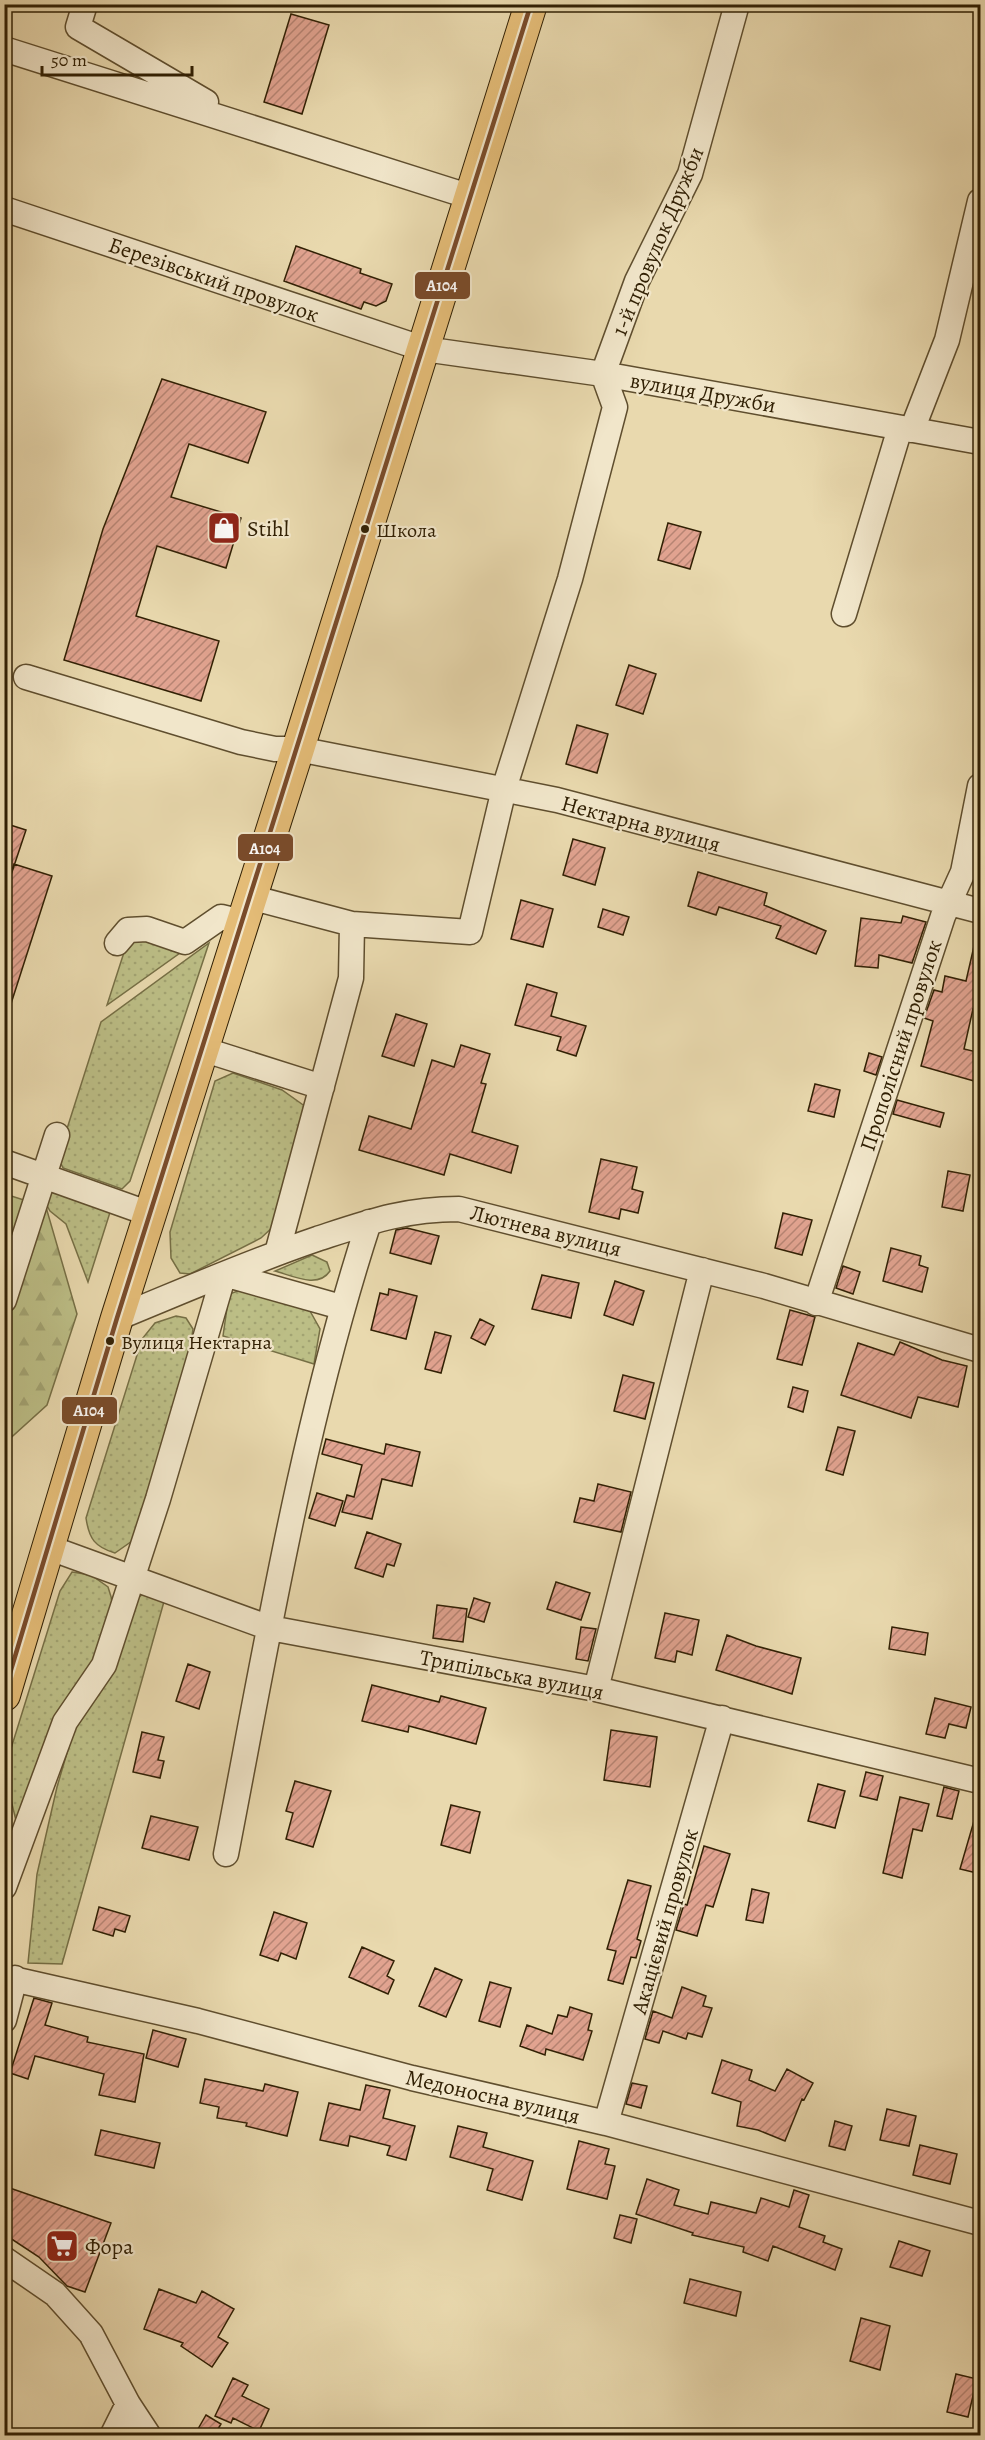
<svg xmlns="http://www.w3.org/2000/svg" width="985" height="2440" viewBox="0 0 985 2440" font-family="Alegreya,serif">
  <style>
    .grass { fill: url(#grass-dots); stroke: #766f45; stroke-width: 1.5 }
    .forest { fill: url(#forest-firs); stroke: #766f45; stroke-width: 1.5 }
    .building { fill: url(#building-hatch); stroke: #312004; stroke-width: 1.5 }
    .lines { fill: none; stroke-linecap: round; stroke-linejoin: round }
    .minor-casing { stroke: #5f4e2e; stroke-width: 27 }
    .major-casing { stroke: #312004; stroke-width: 34 }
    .minor { stroke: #f1e6ca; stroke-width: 24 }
    .major { stroke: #e4bc77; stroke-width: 32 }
    .bus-1-casing { stroke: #f1e6ca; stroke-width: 9 }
    .bus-1 { stroke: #7a4b2a; stroke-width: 4.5 }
    .bus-dot { fill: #312004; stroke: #f1e6ca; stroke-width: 2 }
    .labels { text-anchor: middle; stroke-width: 4.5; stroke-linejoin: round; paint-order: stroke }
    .bus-label { font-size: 20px; fill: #312004; stroke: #f1e6ca; text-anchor: start }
    .street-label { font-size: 22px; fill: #312004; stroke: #f1e6ca }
    .poi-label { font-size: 22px; fill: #312004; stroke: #f1e6ca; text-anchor: start }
    .line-badge { stroke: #f1e6ca; stroke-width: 2 }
    .badge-label { font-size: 16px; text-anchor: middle; font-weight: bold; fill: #fff }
  </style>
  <defs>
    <pattern id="grass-dots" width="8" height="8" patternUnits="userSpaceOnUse" patternTransform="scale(1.5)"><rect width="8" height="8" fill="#bcbe86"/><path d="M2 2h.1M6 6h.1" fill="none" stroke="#a2a372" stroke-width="1.8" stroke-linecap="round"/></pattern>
    <pattern id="forest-firs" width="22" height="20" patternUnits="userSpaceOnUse" patternTransform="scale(1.5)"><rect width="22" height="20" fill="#bcbe86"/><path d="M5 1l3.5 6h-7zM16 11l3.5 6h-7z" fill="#a2a372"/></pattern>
    <pattern id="building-hatch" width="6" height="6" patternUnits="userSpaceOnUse" patternTransform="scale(1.5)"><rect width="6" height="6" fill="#e1a390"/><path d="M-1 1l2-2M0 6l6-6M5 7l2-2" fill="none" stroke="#b78473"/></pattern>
  </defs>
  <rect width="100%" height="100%" fill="#e9d9ae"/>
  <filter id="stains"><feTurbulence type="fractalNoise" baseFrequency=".00333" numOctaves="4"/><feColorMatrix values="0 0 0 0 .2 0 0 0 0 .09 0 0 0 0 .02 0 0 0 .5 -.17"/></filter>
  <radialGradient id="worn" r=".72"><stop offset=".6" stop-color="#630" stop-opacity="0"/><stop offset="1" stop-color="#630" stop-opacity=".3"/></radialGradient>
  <path class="grass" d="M151 937 187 948 107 1005 128 940Z
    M209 943 130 1181 122 1189 63 1168 58 1157 101 1022Z
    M233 1073 282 1090 306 1107 276 1224 261 1238 190 1274 180 1273 171 1258 170 1232 215 1081Z
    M49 1190 112 1206 88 1282 66 1224 50 1211 45 1202Z
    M312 1255 327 1262 330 1271C318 1289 293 1276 275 1271Z
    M244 1289 310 1311 320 1329 314 1364 223 1336 229 1294Z
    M176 1316 186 1318 193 1329 184 1388 132 1541 115 1553C95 1547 89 1539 86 1518L142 1339 155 1323Z
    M72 1572 91 1575 108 1587 113 1603 101 1644 18 1829 4 1771 60 1591Z
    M144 1593 165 1598 62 1964 28 1963 37 1874 57 1787 76 1722 132 1603Z"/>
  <path class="forest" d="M5 1194 46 1207 77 1314 47 1405 5 1443Z"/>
  <path class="building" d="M291 14 329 25 302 114 264 102Z
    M296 246 361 269 360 273 392 284 386 301 376 306 364 302 361 309 284 281Z
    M162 379 266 412 248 463 189 444 171 497 241 518 226 568 157 546 136 616 219 641 201 701 64 660 103 529Z
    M668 523 701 532 690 569 658 560Z
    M629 665 656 674 643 714 616 705Z
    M577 725 608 734 597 773 566 764Z
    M4 823 26 830 8 884H4Z
    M573 839 605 848 595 885 563 875Z
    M14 864 52 876 8 1013 4 1012V894Z
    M698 872 767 893 764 905 826 931 816 954 776 938 781 926 719 907 716 915 688 906Z
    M521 900 553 909 543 947 511 939Z
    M603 909 629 917 623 935 598 927Z
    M903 916 926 922 912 963 879 955 878 968 855 966 861 918 901 923Z
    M974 946 981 947V992L977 1010 973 1009 964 1049 981 1053V1083L921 1066 933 1021 924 1018 934 990 942 992 945 976 966 981Z
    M527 984 557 993 551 1016 586 1026 576 1056 557 1050 561 1037 515 1025Z
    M396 1014 427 1024 414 1066 382 1056Z
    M461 1045 490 1054 481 1083 486 1084 472 1132 518 1146 511 1173 450 1154 444 1175 359 1150 369 1116 411 1129 432 1060 454 1067Z
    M869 1053 882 1057 876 1075 864 1071Z
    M815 1084 840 1090 834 1117 808 1111Z
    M897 1100 944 1113 940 1127 893 1114Z
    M601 1159 637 1167 632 1189 643 1192 638 1213 621 1209 619 1219 589 1212Z
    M948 1171 970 1175 963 1211 942 1207Z
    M783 1213 812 1220 802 1255 775 1248Z
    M407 1228 439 1236 431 1264 390 1253 396 1230Z
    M891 1248 921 1256 919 1265 928 1268 922 1292 883 1281Z
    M843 1266 860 1272 853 1294 836 1288Z
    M542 1275 579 1283 571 1318 532 1309Z
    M615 1281 644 1291 633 1325 604 1315Z
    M389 1289 417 1296 406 1339 371 1330 380 1293 388 1295Z
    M790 1310 815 1317 802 1365 777 1359Z
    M480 1319 494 1326 485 1345 471 1338Z
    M435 1332 451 1336 441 1373 425 1369Z
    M900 1342 942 1360 967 1366 958 1407 918 1397 911 1418 841 1395 858 1343 894 1355Z
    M623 1375 654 1383 645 1419 614 1411Z
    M793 1387 808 1391 803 1412 788 1407Z
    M838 1427 855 1431 843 1475 826 1470Z
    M326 1439 384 1454 386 1444 420 1452 412 1486 382 1479 372 1519 342 1512 347 1495 354 1497 362 1465 322 1454Z
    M598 1484 631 1492 621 1532 574 1522 580 1498 594 1501Z
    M317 1493 343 1501 335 1526 309 1518Z
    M367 1532 401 1544 394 1566 387 1564 383 1577 355 1568Z
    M556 1582 590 1593 581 1620 547 1609Z
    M474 1598 490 1603 484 1622 468 1617Z
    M437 1605 467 1609 463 1642 433 1638Z
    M665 1613 699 1620 692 1655 677 1651 675 1662 655 1658Z
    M581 1627 596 1629 588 1661 576 1659Z
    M892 1627 928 1633 925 1655 889 1649Z
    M727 1635 756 1646 801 1658 792 1694 716 1670Z
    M188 1664 210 1672 199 1709 176 1701Z
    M372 1685 439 1702 441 1696 486 1708 476 1744 409 1726 408 1732 362 1721Z
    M935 1698 971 1707 966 1728 949 1724 945 1738 926 1734Z
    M611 1730 657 1737 650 1787 604 1780Z
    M142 1732 164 1737 158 1760 164 1761 160 1778 133 1772Z
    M866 1772 883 1776 877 1800 860 1796Z
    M295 1781 331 1791 313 1847 286 1839 293 1813 286 1811Z
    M818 1784 845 1791 835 1828 808 1821Z
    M944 1787 959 1791 952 1819 937 1816Z
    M900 1797 929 1804 922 1831 913 1829 902 1878 883 1873Z
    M451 1805 480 1812 470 1853 441 1845Z
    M976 1814 981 1815V1874L960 1869Z
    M151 1816 198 1827 189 1860 142 1848Z
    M704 1846 730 1854 713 1907 706 1905 697 1936 676 1930 684 1904 687 1905Z
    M628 1880 651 1886 637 1939 641 1941 636 1958 631 1957 623 1984 608 1980 616 1951 607 1949Z
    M752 1889 769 1893 763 1923 746 1920Z
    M99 1907 130 1916 125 1932 115 1929 113 1936 93 1930Z
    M274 1912 307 1923 296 1959 281 1953 278 1961 260 1955Z
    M362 1947 394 1961 387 1976 394 1980 388 1994 349 1977Z
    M435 1968 462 1980 446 2017 419 2006Z
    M490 1982 511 1988 500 2027 479 2021Z
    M682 1987 706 1996 703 2006 712 2008 702 2037 688 2033 686 2039 663 2031 659 2043 645 2039 653 2011 672 2018Z
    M34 1998 52 2003 45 2025 88 2037 87 2042 144 2054 135 2102 99 2095 104 2074 35 2056 28 2079 10 2073Z
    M570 2007 592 2014 588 2030 592 2031 583 2060 546 2049 545 2055 520 2046 527 2025 552 2034 558 2015 567 2017Z
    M153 2030 186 2039 178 2067 146 2058Z
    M722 2060 752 2070 749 2080 775 2091 787 2069 813 2083 804 2100 802 2099 785 2141 758 2130 737 2126 741 2102 712 2093Z
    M205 2079 263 2091 265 2084 298 2092 287 2136 246 2126 247 2123 217 2118 219 2107 200 2103Z
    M632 2083 647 2086 641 2108 626 2104Z
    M366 2085 390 2090 383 2118 415 2126 406 2160 387 2155 390 2146 350 2136 348 2146 320 2140 329 2103 360 2110Z
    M887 2109 916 2116 909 2146 880 2140Z
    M835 2121 852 2126 845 2150 829 2146Z
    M458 2126 487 2133 483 2147 533 2161 522 2200 487 2190 493 2169 450 2157Z
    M101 2130 160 2143 154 2168 95 2155Z
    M579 2141 609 2149 605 2164 615 2166 607 2199 567 2189Z
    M920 2145 957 2154 950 2184 913 2175Z
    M647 2179 679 2190 674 2205 708 2214 711 2202 756 2213 761 2198 789 2207 794 2190 809 2195 799 2227 825 2236 823 2242 842 2249 835 2270 773 2246 768 2261 743 2252 744 2247 692 2235 693 2233 636 2214Z
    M4 2186 111 2223 85 2292 67 2286 39 2257 4 2234Z
    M620 2215 637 2219 631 2243 614 2238Z
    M899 2241 930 2251 922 2276 890 2267Z
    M690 2279 741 2292 736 2316 684 2303Z
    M159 2289 196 2303 202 2291 234 2309 218 2337 228 2343 212 2367 181 2346 183 2343 144 2329Z
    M861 2318 890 2326 880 2370 850 2361Z
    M956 2374 977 2379 968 2417 947 2412Z
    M233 2378 248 2385 242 2396 269 2409 259 2431 233 2418 231 2423 215 2416Z
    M206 2415 221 2424 214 2436H194Z"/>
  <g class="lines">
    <g class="minor-casing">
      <path id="minor" d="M85 4 78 27 206 102
        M4 49 471 197
        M4 209 424 349 603 374 980 442
        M912 430 947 340 980 201
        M844 614 900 428
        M26 677 241 742 275 749H298L557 800 980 911
        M250 897 352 924 351 978 277 1253
        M352 924 470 932 504 789 570 579 615 407 603 374 637 281 690 174 737 4
        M117 943 128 930 147 929 185 942 221 917 242 922
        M202 1049 322 1087
        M4 1162 150 1214
        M4 1300 57 1135
        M816 1303 943 916 963 872 980 786
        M117 1318C183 1291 249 1262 317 1239 369 1222 404 1209 459 1209L764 1286 980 1350
        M50 1548 270 1628 596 1689 980 1781
        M596 1689 702 1270
        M226 1854C267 1642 302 1428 369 1222
        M4 1887 65 1722 104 1665 158 1499 224 1274 341 1307
        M4 1977 198 2021 412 2078 606 2123 980 2223
        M4 2020 15 1978
        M606 2123 722 1718
        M4 2259 55 2294 91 2334 128 2404 149 2436
        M112 2436 128 2404"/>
    </g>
    <g class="major-casing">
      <path id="major" d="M4 1695 117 1318 298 749 531 4"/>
    </g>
    <use href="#minor" class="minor"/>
    <use href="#major" class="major"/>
    <g class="bus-1-casing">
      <path id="bus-1" d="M4 1693 117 1318 531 4"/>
    </g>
    <use href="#bus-1" class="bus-1"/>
  </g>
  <defs>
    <g id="shop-square" transform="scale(1.725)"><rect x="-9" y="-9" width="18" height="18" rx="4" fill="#8f2418" stroke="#f1e6ca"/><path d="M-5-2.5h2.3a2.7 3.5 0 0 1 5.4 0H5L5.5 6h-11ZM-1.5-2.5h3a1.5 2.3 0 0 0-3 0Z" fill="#fff"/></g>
    <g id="supermarket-square" transform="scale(1.725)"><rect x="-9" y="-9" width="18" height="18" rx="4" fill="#8f2418" stroke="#f1e6ca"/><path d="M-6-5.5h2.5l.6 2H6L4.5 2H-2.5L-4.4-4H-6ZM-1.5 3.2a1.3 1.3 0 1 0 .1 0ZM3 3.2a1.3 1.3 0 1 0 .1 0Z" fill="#fff"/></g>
  </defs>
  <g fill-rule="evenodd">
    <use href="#shop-square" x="224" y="528"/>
    <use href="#supermarket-square" x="62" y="2246"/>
  </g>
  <g class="bus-dot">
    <circle cx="365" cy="529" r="5"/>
    <circle cx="110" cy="1341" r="5"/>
  </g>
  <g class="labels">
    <g class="bus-label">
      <text x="376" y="537">Школа</text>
      <text x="121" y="1349">Вулиця Нектарна</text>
    </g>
    <g class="street-label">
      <text transform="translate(657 241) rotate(-67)" y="8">1-й провулок Дружби</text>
      <text transform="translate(214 279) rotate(19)" y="8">Березівський провулок</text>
      <text transform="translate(703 392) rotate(10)" y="8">вулиця Дружби</text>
      <text transform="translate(641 823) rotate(15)" y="8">Нектарна вулиця</text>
      <text transform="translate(900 1045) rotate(-72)" y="8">Прополісний провулок</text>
      <text transform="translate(546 1230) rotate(14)" y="8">Лютнева вулиця</text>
      <text transform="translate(512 1674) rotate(11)" y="8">Трипільська вулиця</text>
      <text transform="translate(664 1921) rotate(-74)" y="8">Акацієвий провулок</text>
      <text transform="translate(493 2096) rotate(13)" y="8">Медоносна вулиця</text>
    </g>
    <g class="poi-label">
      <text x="247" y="536">Stihl</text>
      <text x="85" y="2254">Фора</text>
    </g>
  </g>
  <g class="line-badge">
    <rect x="414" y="271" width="57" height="29" rx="6" fill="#7a4b2a"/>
    <rect x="237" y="833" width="57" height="29" rx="6" fill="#7a4b2a"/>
    <rect x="61" y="1396" width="57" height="29" rx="6" fill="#7a4b2a"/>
  </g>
  <g class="badge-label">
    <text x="442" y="291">А104</text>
    <text x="265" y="854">А104</text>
    <text x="89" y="1416">А104</text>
  </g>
  <rect width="985" height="2440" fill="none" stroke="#e9d9ae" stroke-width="24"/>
  <rect x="6" y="6" width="973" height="2428" fill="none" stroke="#312004" stroke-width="3"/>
  <rect x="12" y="12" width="961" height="2416" fill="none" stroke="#312004" stroke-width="1.5"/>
  <path d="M42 66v9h150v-9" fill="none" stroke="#312004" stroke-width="3"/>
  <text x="51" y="66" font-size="18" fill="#312004" stroke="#f1e6ca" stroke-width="4.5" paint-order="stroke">50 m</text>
  <rect width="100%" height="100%" filter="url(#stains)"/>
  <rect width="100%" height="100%" fill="url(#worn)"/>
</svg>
